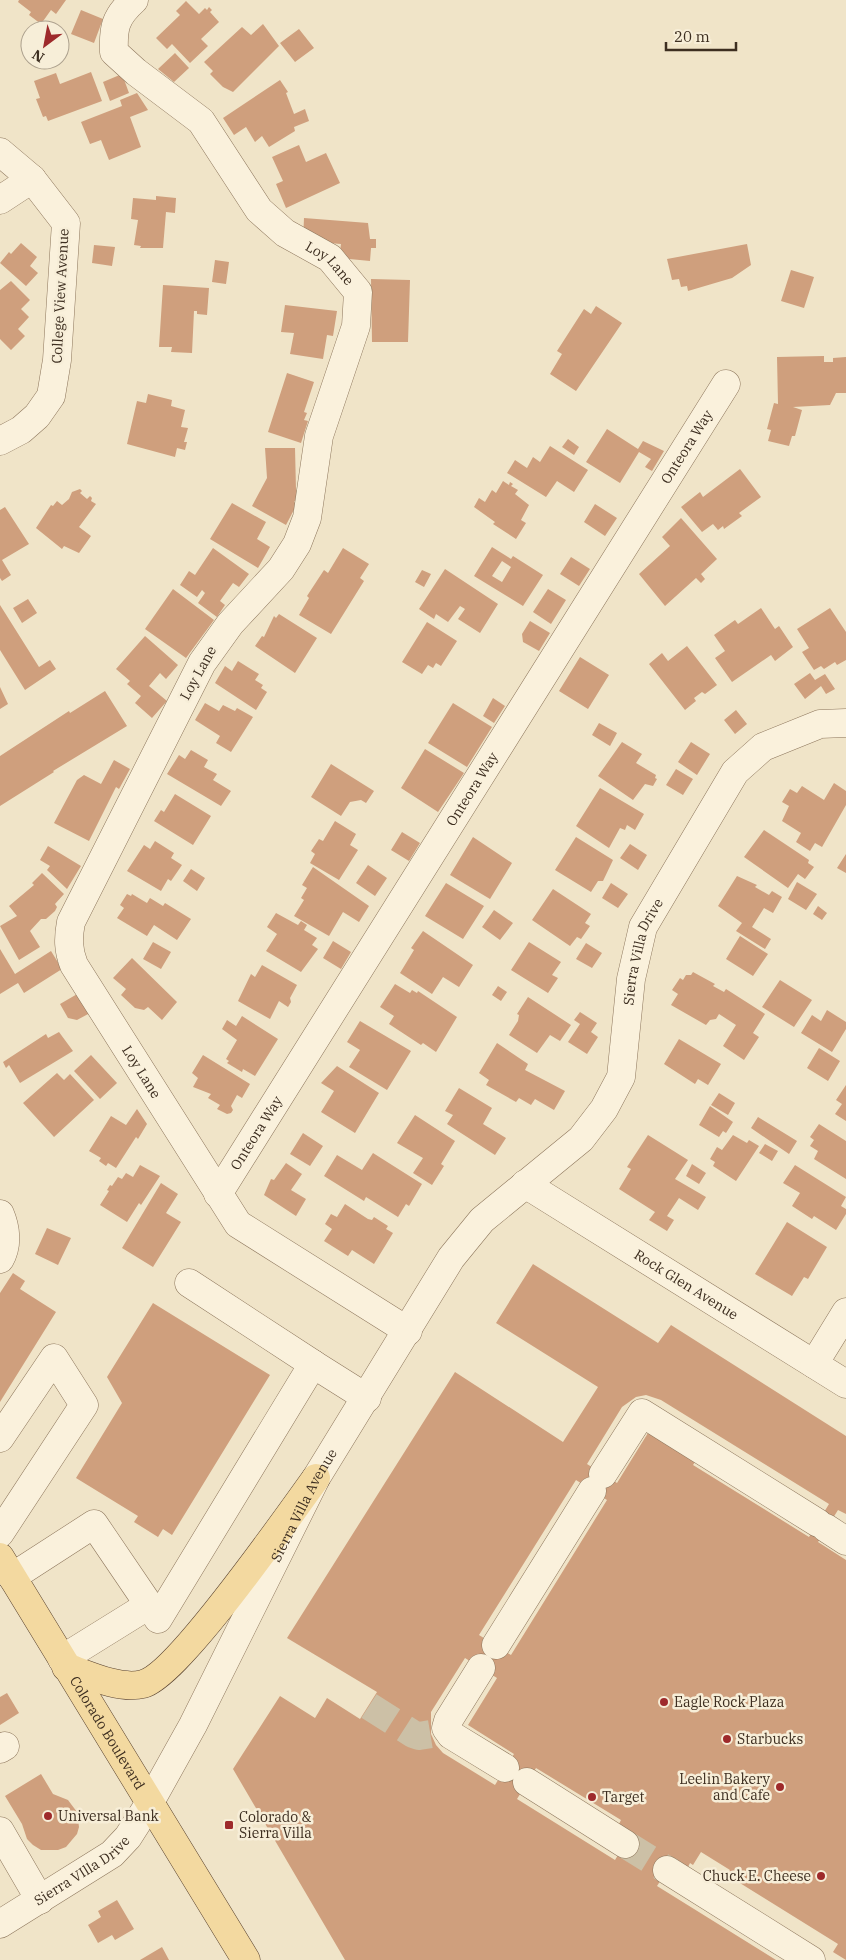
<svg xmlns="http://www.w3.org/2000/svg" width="846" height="1960" viewBox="0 0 846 1960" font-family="'IBM Plex Serif',serif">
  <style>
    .building { fill: #cf9f7d; fill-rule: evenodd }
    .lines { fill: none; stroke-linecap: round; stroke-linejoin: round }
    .minor-tunnel { stroke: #ccc0a6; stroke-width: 28; stroke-dasharray: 28 14; stroke-linecap: butt }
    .minor-casing { stroke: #8d765c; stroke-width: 29 }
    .major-casing { stroke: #5b4430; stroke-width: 29 }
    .minor { stroke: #faf1dc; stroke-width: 28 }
    .major { stroke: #f3d9a0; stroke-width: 28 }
    .poi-dot { fill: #9e2a2b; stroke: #f7eed8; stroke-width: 2 }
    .labels { text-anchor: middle; stroke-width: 5; stroke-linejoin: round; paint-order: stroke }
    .street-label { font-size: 14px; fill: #3d2e20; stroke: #f7eed8 }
    .poi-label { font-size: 14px; fill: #3d2e20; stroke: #f7eed8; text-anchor: start }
  </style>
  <rect width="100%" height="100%" fill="#f0e4c8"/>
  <path class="building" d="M19 0H66L56 14 51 10 41 24 29 15 31 12 18 2Z
    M186 1 199 14 205 8 207 10 209 7 212 10 210 12 219 22 201 39 208 46 190 63 172 44 167 49 156 38 180 15 176 11Z
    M81 10 103 19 94 43 71 34Z
    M263 24 279 46 233 92 223 87 210 74 213 71 204 62 242 27 251 35Z
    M299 29 314 48 295 62 280 43Z
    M175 53 189 68 174 82 158 69Z
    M91 72 102 101 48 121 46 116 43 117 36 99 40 98 34 81 56 73 60 84Z
    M122 74 129 93 110 101 103 82Z
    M280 80 288 92 286 93 294 114 305 109 309 121 294 127 295 131 269 147 262 136 255 142 246 127 234 135 223 118Z
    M137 93 148 110 130 117 141 147 109 160 101 140 90 144 81 122 122 106 120 100Z
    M299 145 306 162 326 153 340 183 286 208 276 184 283 181 272 157Z
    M156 196 176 198 175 213 166 212 163 248H140L141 246 134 245 138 220 131 219 133 198 156 200Z
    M304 218 368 223 370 239H376V248H371L370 261 339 258 341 244 303 241Z
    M21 243 37 257 30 266 38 273 26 286 0 263 9 252 11 254Z
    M747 244 751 265 732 278 688 291 687 286 681 287 679 279 672 280 667 259Z
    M94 245 115 247 112 266 92 263Z
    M215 260 229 262 226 284 212 282Z
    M791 270 814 277 804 308 781 301Z
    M371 279 410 280 408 342H372Z
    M11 281 30 300 21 309 29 317 18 329 25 336 11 350 0 339V290Z
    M163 285 209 288 207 315 197 314V311H194L192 353 171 352 172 347H159Z
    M285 305 337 311 333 336 327 335 323 359 290 354 294 333 281 332Z
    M596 306 622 323 576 391 550 374 562 354 557 351 584 309 591 314Z
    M824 356V362H833V358L846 357V393H836L830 405 793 407 802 410 795 436H792L789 446 768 441 771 430 767 429 774 403 778 404 777 357Z
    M287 373 314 382 304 412 307 413 304 420 308 421 301 443 268 432Z
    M148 394 172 400 171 406 185 410 181 427 188 428 184 442H187L185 450 177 448 175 457 127 444 137 401 146 403Z
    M607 429 638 449 643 441 664 451 652 471 645 467 651 459 639 452 620 483 586 462Z
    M568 439 579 447 574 455 562 447Z
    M550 446 588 470 574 492 557 481 546 497 507 473 515 460 527 468 533 457 540 462Z
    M265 448H295L296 490 300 493 294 502 297 504 286 525 252 506 267 478Z
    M740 469 761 497 739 513 742 516 724 529 723 526 718 530 713 524 702 532 681 507 700 492 703 497Z
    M503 481 509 485 510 482 513 484 511 486 518 490 515 494 529 505 521 520 526 523 516 539 493 524 495 522 474 507 479 498 485 502 492 490 496 493Z
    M80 489 82 491 80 493 87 499 90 496 92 498 91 501 96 504 79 527 91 536 79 553 64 546 62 549 36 528 51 505 53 506 57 501 62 505 69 499 72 492Z
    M232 503 266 522 257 539 270 547 258 568 210 539Z
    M595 504 617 518 605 536 584 522Z
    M5 507 29 544 2 560 11 575 2 581 0 578V510Z
    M681 518 717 559 701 574 705 579 701 583 696 578 665 606 639 574 670 546 662 537Z
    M492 547 511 559 513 556 543 575 523 606 474 576ZM502 561 511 567 502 582 492 576Z
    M213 548 249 574 239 587 233 583 220 601 225 605 217 617 198 603 205 593 202 590 197 597 180 585 189 571 195 575Z
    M343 548 369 564 360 578 364 581 331 634 299 615 309 598 307 596 324 570 328 573Z
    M571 557 590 569 579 586 560 574Z
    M445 569 498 604 480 633 458 619 465 609 460 606 448 622 436 614 434 619 419 609Z
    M422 570 431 574 424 587 415 582Z
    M173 589 214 620 186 658 145 629Z
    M548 589 566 600 551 624 533 612Z
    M28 599 37 613 22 623 13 608Z
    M0 605 39 667 50 660 56 669 25 690 0 650Z
    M761 608 775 629 779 626 793 647 775 661 771 655 732 682 715 658 725 651 714 635 735 620 738 624Z
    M830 608 846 632V660L837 665 835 662 824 669 821 666 814 670 802 652 809 648 797 629Z
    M279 614 317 638 295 673 255 646 262 636 264 637 274 616 276 618Z
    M530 621 550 633 539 651 523 642 522 634Z
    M427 622 457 641 441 666 436 663 433 668 428 665 422 674 402 662Z
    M145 636 178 665 166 679 160 673 149 686 167 701 152 718 135 703 141 696 127 684 130 681 116 669Z
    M687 646 717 685 705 694 702 692 694 698 696 701 685 710 649 664 662 653 668 661Z
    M580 657 609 675 588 709 559 691Z
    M238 661 259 674 255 680 263 685 261 688 267 692 256 710 215 683 225 666 232 671Z
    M810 673 815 680 825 674 835 689 826 694 821 686 805 699 794 684Z
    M0 687 8 704 0 709Z
    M105 691 127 726 53 771 54 772 0 806V756L69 711 70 713Z
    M493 698 505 706 494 723 483 716Z
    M205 703 219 711 223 705 235 711 237 708 253 717 231 752 216 743 220 736 195 720Z
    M453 703 492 727 467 767 428 743Z
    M736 710 747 724 735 734 724 720Z
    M599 723 617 733 610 746 592 735Z
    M622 742 642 754 636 763 656 775 655 778 657 779 653 786 645 784 633 800 598 776Z
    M691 742 710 754 697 775 678 762Z
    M425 749 464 773 438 812 401 788Z
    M191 750 208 760 204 767 217 774 213 780 231 791 221 806 167 774 179 755 185 759Z
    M114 760 130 769 119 789 116 787 89 841 54 823 77 780 84 775 101 784Z
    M331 764 374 791 366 803 361 800 350 802 341 816 311 797Z
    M676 769 693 779 683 795 666 785Z
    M834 783 846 791V805L822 847 815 843 810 851 796 842 801 833 782 821 789 806 782 802 790 789 797 793 802 786 824 800Z
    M600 788 644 814 635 830 627 825 625 830 620 828 609 848 576 826Z
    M175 794 211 816 193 845 154 821 161 810 164 812Z
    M335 821 356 834 350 845 358 850 339 880 310 863 315 854 311 851 319 839 323 841Z
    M764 830 809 860 808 863 814 867 805 879 798 874 788 888 744 857Z
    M402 832 420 843 409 861 391 850Z
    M473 837 512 863 490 899 450 875Z
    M576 837 613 860 603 881H598L591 892 555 870Z
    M155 841 174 853 171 858 182 865 171 881 168 879 161 891 127 871 144 845 150 849Z
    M630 844 647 855 638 870 620 858Z
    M48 846 81 866 67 889 47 870 50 866 40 860Z
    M846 854V873L837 868Z
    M368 865 387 878 375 896 356 883Z
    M313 867 369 906 359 922 343 912 329 936 294 916 304 900 301 898 307 888 302 885Z
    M191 869 205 878 197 891 183 881Z
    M42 873 64 894 55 904 57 907 55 911 46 919H41L30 931 40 947 19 960 0 926 17 916 9 906 34 885 32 883Z
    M737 876 757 885 755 887 769 895 772 891 782 897 773 913 764 908 752 927 771 939 765 949 736 931 742 923 718 906Z
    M797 882 817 894 806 910 788 899Z
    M446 883 484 906 463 939 425 916Z
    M611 883 628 894 618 908 602 898Z
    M553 889 591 914 585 923 590 926 581 939 577 937 570 946 532 920Z
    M127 894 131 896 132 894 147 903 150 898 163 906 165 903 191 919 177 940 154 925 147 936 117 918 124 908 120 905Z
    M818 906 827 913 822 920 813 914Z
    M494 910 513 923 500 940 482 927Z
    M276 913 298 925 301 921 307 925 304 930 317 938 312 945 318 949 301 972 266 951 277 934 267 927Z
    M423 931 473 965 459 987 443 977 432 994 400 973 414 950 411 948Z
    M740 936 768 954 753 976 726 959Z
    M333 941 351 952 341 969 323 958Z
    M153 942 171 952 161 969 143 959Z
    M529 942 561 962 552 975 558 978 548 993 511 970Z
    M586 943 602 953 592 968 576 959Z
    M0 949 15 974 51 951 62 969 24 993 18 983 0 994Z
    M132 958 177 1002 162 1020 148 1007 144 1010 135 1008 121 995 126 989 113 978Z
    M262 965 297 985 290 998 291 1002 288 1007 279 1001 270 1019 238 1001 251 974 255 977Z
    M693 972 715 984 713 986 724 992 726 989 765 1014 753 1033 759 1037 744 1060 723 1046 736 1025 719 1014 716 1019 710 1020 706 1025 671 1005 678 994 672 990 680 978 683 980 686 975H691Z
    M780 980 812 1000 794 1027 762 1007Z
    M395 984 410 993 412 990 417 993 418 991 457 1017 436 1052 423 1043 421 1045 389 1024 394 1016 380 1007Z
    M498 986 507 992 501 1001 492 995Z
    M79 993 90 1013 77 1020 68 1018 60 1004Z
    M528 997 571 1025 560 1041 550 1035 537 1053 509 1035 518 1021 519 1015 517 1014Z
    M827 1010 846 1022V1029L832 1052 801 1033 812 1015 821 1021Z
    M580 1012 597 1023 591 1032 598 1037 587 1054 568 1042 580 1024 574 1020Z
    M242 1016 278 1039 255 1076 243 1069 242 1072 227 1063 229 1061 226 1059 237 1040 222 1029 227 1020 236 1026Z
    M360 1021 411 1051 387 1090 349 1067 360 1050 347 1042Z
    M59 1032 73 1051 20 1083 9 1065 6 1068 3 1062 46 1034 48 1038Z
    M679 1039 721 1064 708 1085 698 1079 695 1084 664 1064Z
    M497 1043 528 1064 525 1070 565 1091 554 1110 535 1099 531 1105 519 1098 516 1102 486 1085 489 1080 479 1073Z
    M819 1048 840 1061 828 1081 807 1068Z
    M91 1055 117 1083 100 1099 74 1071Z
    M203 1055 250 1084 242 1098 237 1095 231 1106 233 1110 231 1113 227 1114 217 1109 220 1105 208 1098 211 1094 193 1087 198 1078 192 1073Z
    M337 1066 379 1093 355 1133 321 1112 334 1091 321 1083Z
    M57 1073 64 1080 70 1074 94 1100 54 1137 23 1103Z
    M846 1085V1121L835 1114 842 1104 836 1100Z
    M459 1088 492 1108 483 1124 506 1138 495 1155 447 1124 453 1115 445 1111Z
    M719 1093 735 1103 728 1115 711 1105Z
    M710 1106 733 1122 726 1133 723 1131 719 1137 699 1125Z
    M137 1109 147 1124 138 1139 136 1137 116 1168 108 1163 106 1166 99 1161 101 1158 89 1151 111 1116 126 1125Z
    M415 1115 455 1141 441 1164 444 1166 432 1185 413 1173 423 1158 397 1143Z
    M758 1117 797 1141 789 1154 751 1128Z
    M819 1124 846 1141V1179L814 1159 818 1151 810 1146 814 1140 810 1137Z
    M303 1133 323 1146 310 1166 290 1154Z
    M648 1135 688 1160 675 1179 706 1197 698 1210 679 1198 667 1216 674 1220 667 1231 649 1220 655 1212 619 1189 631 1169 627 1167Z
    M733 1135 747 1143 749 1140 759 1146 736 1181 713 1166 715 1162 710 1159 717 1147 722 1150Z
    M765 1144 778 1151 772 1161 759 1153Z
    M373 1153 422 1184 409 1206 406 1204 398 1217 366 1197 364 1201 324 1176 337 1155 362 1170Z
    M286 1163 302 1174 291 1190 306 1199 296 1216 264 1195 271 1179 274 1180Z
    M692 1164 706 1173 699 1184 686 1176Z
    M140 1165 160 1176 141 1205 139 1203 127 1222 100 1205 109 1191 107 1190 110 1185 112 1186 118 1177 122 1179 126 1173 133 1177Z
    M795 1165 846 1197 841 1206 846 1209V1214L836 1230 814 1216 812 1219 792 1206 800 1193 783 1183Z
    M161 1183 178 1194 166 1213 181 1222 153 1267 122 1248Z
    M345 1204 368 1219 372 1220 374 1217 388 1226 386 1229 393 1233 374 1264 352 1250 348 1256 324 1241 332 1229 325 1224 331 1214 337 1217Z
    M787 1222 827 1247 808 1279 804 1277 792 1296 755 1274Z
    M47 1228 71 1238 58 1265 35 1254Z
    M533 1264 658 1343 671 1325 846 1436V1514L838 1510 818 1542 846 1560V1960L833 1952 838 1944 727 1875 730 1870 701 1852 693 1865 690 1863 688 1867 675 1858 657 1886 776 1960H345L233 1769 280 1696 315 1718 327 1698 360 1719 377 1692 287 1638 455 1372 563 1442 598 1387 496 1323ZM646 1395 661 1400 829 1504 809 1537 693 1465 695 1462 648 1433 617 1483 587 1464 622 1407 636 1397ZM576 1480 607 1500 511 1655 479 1635ZM465 1658 497 1678 468 1725 514 1754 495 1785 443 1753 436 1745 431 1734V1712ZM536 1768 621 1820 619 1824 632 1832 615 1860 517 1799Z
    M13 1273 25 1281 20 1289 56 1312 0 1402V1293Z
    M153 1303 270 1375 172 1535 163 1529 158 1537 134 1522 138 1516 76 1478 122 1403 107 1377Z
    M7 1693 19 1713 0 1725V1697Z
    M41 1774 53 1794 68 1800 77 1812 79 1827 77 1834 66 1847 58 1850H41L33 1845 27 1839 22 1824 5 1796Z
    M117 1900 134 1929 115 1940 112 1935 98 1943 88 1925 101 1917 98 1911Z
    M162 1947 169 1960H140Z"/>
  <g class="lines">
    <path class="minor-tunnel" d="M369 1706 413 1734 419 1736 431 1734
      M625 1844 667 1870"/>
    <g class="minor-casing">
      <g id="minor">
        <path id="s1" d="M134 0C115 17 113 28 114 52L136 72 201 121 259 210 285 233 330 258 358 292 356 326 319 436 307 518 297 544 281 569 230 624 202 663 71 922C68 938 68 950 74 965L238 1224 408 1331"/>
        <path d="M0 152 32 179 66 223 57 360 51 396 37 416 21 430 0 441"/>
        <path d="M0 200 32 179"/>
        <path id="s2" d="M525 1184 846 1384"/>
        <path id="s3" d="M218 1194 726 384"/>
        <path d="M0 1214C6 1228 8 1245 0 1259"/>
        <path d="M313 1364 367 1398"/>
        <path d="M814 1364 846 1312"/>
        <path d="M0 1438 54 1358 84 1405 0 1533"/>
        <path d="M603 1474 642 1413 818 1523"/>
        <path d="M826 1528 846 1541"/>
        <path d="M12 1577 94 1524 149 1605 62 1659"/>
        <path d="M149 1605 158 1619 313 1364 189 1283"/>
        <path d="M496 1645 592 1491"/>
        <path d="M481 1668 448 1721 446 1728 451 1735 505 1768"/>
        <path d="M0 1749 5 1746"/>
        <path d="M527 1782 625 1844"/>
        <path d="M0 1831 40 1900"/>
        <path d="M667 1870 811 1960"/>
        <path id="s4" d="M0 1924 112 1854 128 1837 149 1804 193 1725 316 1478 451 1258 482 1220 581 1139 604 1109 621 1077 631 979 643 927 735 772 763 747 820 724 846 723"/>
      </g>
    </g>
    <g class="major-casing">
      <g id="major">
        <path id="s5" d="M0 1557 246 1960"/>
        <path d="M66 1667C88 1675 120 1690 143 1684 178 1675 289 1515 316 1478"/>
      </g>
    </g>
    <use href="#minor" class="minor"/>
    <use href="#major" class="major"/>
  </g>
  <g class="poi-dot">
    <circle cx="664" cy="1702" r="5"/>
    <circle cx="727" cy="1739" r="5"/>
    <circle cx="780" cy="1787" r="5"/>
    <circle cx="592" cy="1797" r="5"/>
    <circle cx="48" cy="1816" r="5"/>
    <rect x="224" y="1820" width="10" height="10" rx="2.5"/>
    <circle cx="821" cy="1876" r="5"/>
  </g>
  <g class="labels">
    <g class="street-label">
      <text dy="5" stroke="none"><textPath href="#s1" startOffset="365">Loy Lane</textPath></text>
      <text transform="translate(60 296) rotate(-87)" y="5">College View Avenue</text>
      <text dy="5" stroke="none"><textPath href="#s3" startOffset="882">Onteora Way</textPath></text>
      <text transform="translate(198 673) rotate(-61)" y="5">Loy Lane</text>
      <text dy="5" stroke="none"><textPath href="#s3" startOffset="478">Onteora Way</textPath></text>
      <text dy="5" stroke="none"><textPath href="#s4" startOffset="1198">Sierra Villa Drive</textPath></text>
      <text dy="5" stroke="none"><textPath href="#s1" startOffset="1280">Loy Lane</textPath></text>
      <text dy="5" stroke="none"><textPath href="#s3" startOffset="72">Onteora Way</textPath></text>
      <text dy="5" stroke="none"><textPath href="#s2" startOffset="190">Rock Glen Avenue</textPath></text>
      <text dy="5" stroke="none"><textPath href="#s4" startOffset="531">Sierra Villa Avenue</textPath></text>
      <text dy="5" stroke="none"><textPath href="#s5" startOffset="206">Colorado Boulevard</textPath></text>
      <text dy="5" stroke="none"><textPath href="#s4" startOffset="98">Sierra VIlla Drive</textPath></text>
    </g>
    <g class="poi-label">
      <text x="674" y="1707">Eagle Rock Plaza</text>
      <text x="737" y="1744">Starbucks</text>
      <text x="770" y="1784" text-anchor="end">Leelin Bakery<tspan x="770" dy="16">and Cafe</tspan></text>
      <text x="602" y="1802">Target</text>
      <text x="58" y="1821">Universal Bank</text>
      <text x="239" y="1822">Colorado &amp;<tspan x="239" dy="16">Sierra Villa</tspan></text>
      <text x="811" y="1881" text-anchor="end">Chuck E. Cheese</text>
    </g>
  </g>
  <g transform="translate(45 45) rotate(212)"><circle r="24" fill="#f7eed8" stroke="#ada18e"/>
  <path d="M0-4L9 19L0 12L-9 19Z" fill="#9e2a2b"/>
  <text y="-8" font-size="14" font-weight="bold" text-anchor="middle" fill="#3d2e20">N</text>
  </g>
  <path d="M666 42v8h70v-8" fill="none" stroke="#3d2e20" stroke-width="2.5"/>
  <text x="674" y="42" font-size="15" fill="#3d2e20" stroke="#f7eed8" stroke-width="4" paint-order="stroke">20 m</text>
</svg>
